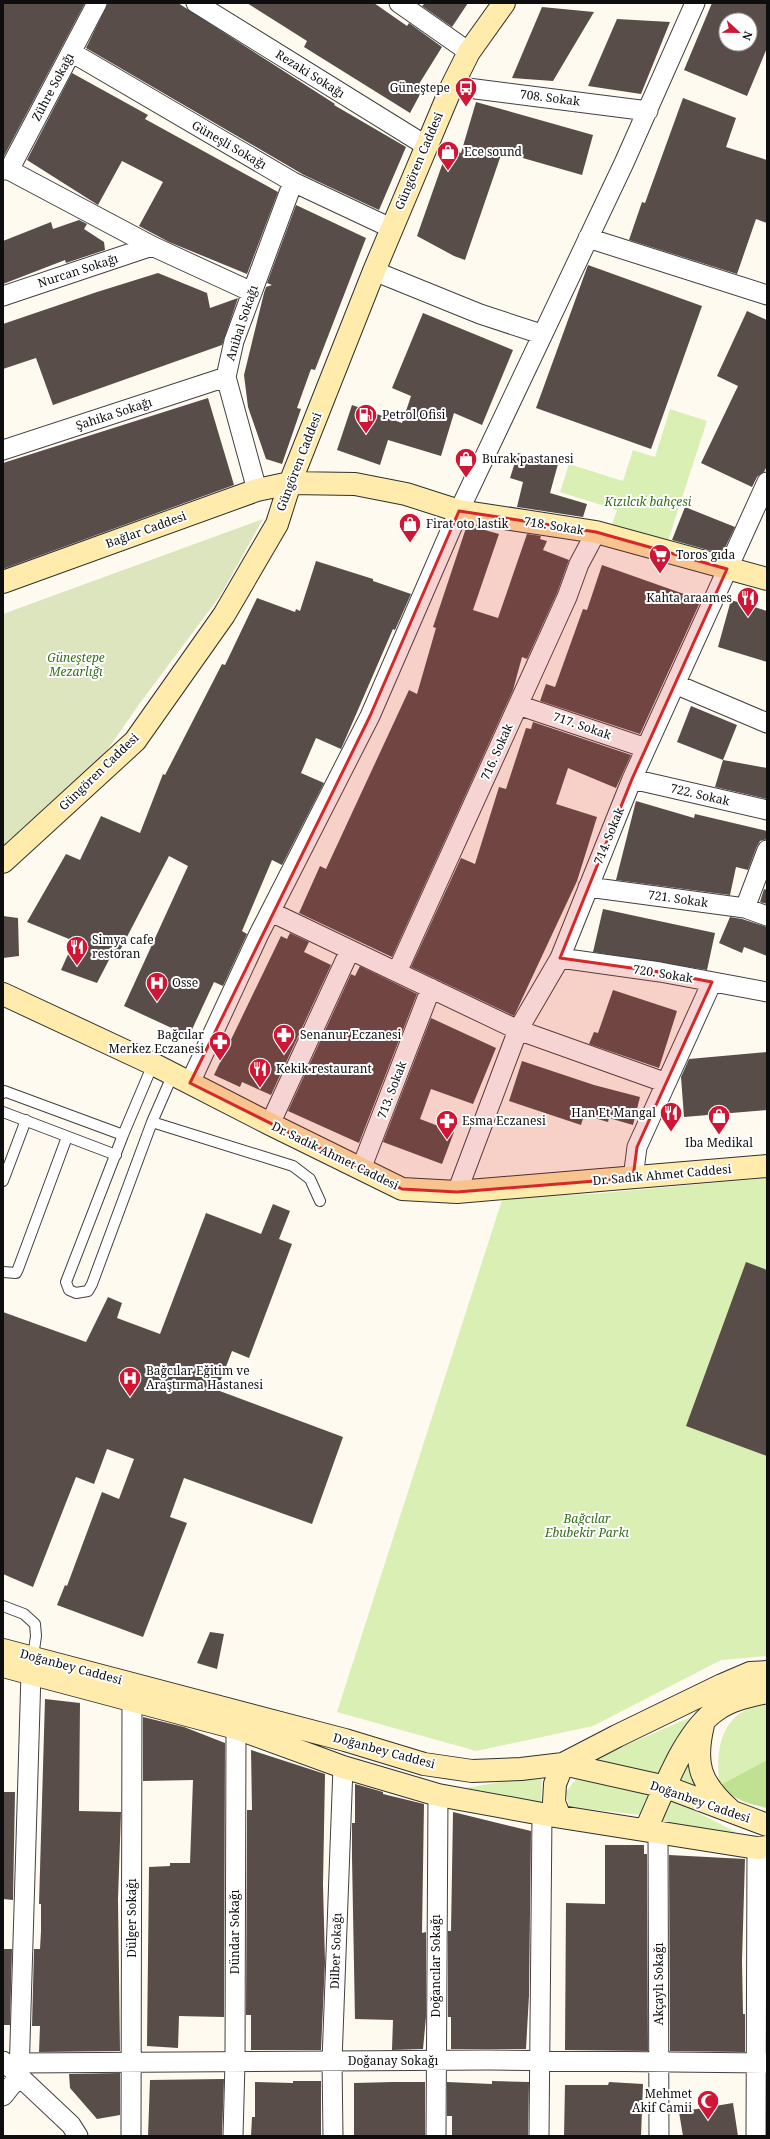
<svg xmlns="http://www.w3.org/2000/svg" width="770" height="2139" viewBox="0 0 770 2139" font-family="'Noto Serif',serif">
  <style>
    .green { fill: #d9efb4 }
    .forest { fill: #bfe191 }
    .cemetery { fill: #dce5bd }
    .building { fill: #584d49; fill-rule: evenodd }
    .lines { fill: none; stroke-linecap: round; stroke-linejoin: round }
    .lane-casing { stroke: #414141; stroke-width: 12 }
    .street-casing { stroke: #414141; stroke-width: 21 }
    .secondary-casing { stroke: #303030; stroke-width: 24 }
    .lane { stroke: #fff; stroke-width: 10 }
    .street { stroke: #fff; stroke-width: 19 }
    .secondary { stroke: #ffebab; stroke-width: 22 }
    .marked { fill: #d62828; fill-opacity: 0.2; stroke: #d62828; stroke-width: 3; stroke-linejoin: round }
    .labels { text-anchor: middle; stroke-width: 4; stroke-linejoin: round; paint-order: stroke }
    .street-label { font-size: 12px; fill: #0e0e0e; stroke: #fff }
    .poi-label { font-size: 12px; fill: #0e0e0e; stroke: #fff; text-anchor: start }
    .park-label { font-size: 12px; font-style: italic; fill: #336e17; stroke: #fff }
  </style>
  <rect width="100%" height="100%" fill="#fffaf0"/>
  <path class="green" d="M670 409 707 421 667 544 611 527 617 510 560 492 569 464 623 481 633 450 655 457Z
    M767 1178V1656L721 1660 593 1726 476 1751 337 1712 503 1197 592 1194Z
    M767 1705V1808L745 1803 719 1786C717 1758 717 1724 746 1710 752 1707 760 1706 767 1705Z
    M691 1717 672 1747 658 1774 592 1760Z
    M688 1760 694 1788 678 1782Z
    M542 1775 541 1805 466 1788Z
    M576 1779 646 1791 649 1798 642 1815 569 1807 566 1792Z
    M671 1799 736 1832 660 1825Z"/>
  <path class="forest" d="M767 1760V1808C748 1803 734 1799 719 1786Z"/>
  <path class="cemetery" d="M263 519 220 596 140 703 89 776 3 855V614Z"/>
  <path class="building" d="M3 3H85L3 158Z
    M108 3H178L335 104 334 105 406 147 379 210 304 175 86 48Z
    M247 3H374L407 26 409 23 442 47 419 84 424 87 410 113 304 47 307 41Z
    M425 3H468L452 27 422 6Z
    M712 3H767V48L747 96 684 70ZM726 20H750V44H726Z
    M542 7 594 12 553 81 512 78Z
    M617 19 670 22 641 94 588 86Z
    M72 73 148 115 145 119 278 192 247 274 169 242 139 226 163 182 122 161 98 205 27 160Z
    M683 98 736 118 726 147 767 160V223L756 219 737 274 629 240 642 202 645 203Z
    M476 102 593 135 582 175 502 152 465 260 454 256 417 236 448 148 461 153Z
    M296 205 366 238 315 370 311 369 297 408 301 409 282 464 266 459 248 407 244 375 264 293 266 287 272 285 267 283Z
    M79 220 87 224 84 229 104 242 105 250 66 263 65 260 3 284V241L51 222 53 229Z
    M588 265 702 306 651 449 536 408Z
    M158 273 207 293 210 308 238 298 222 345 53 405 36 358 3 369V324L97 292Z
    M747 311 767 320V466L764 472 757 477 752 487 701 463 738 386 717 376Z
    M423 313 513 350 482 425 454 413 441 456 388 440 380 465 337 450 352 405 402 423 411 396 392 388Z
    M208 398 234 485 3 569V463Z
    M518 453 558 464 550 493 587 504 583 517 517 507 523 482 510 478Z
    M685 507 735 527 722 554 672 540Z
    M467 525 499 534 473 610 498 618 527 534 541 536 540 539 547 541 543 550 569 560 557 593 527 659 522 657 513 690 392 957 299 913 320 866 326 869 409 690 417 694 436 628 433 627Z
    M316 561 373 579V581L411 594 395 630 393 629 341 749 316 738 301 773 324 783 282 865 272 860 242 931 247 934 223 986 214 982 189 1036 124 1006 188 866 169 856 116 958 111 956 97 983 61 970 74 941 27 922 66 854 80 860 101 816 140 833 163 774 165 775 222 664 225 665 257 598 295 612 296 609 300 611Z
    M602 565 701 600 640 734 540 701 546 684 555 687 583 609 587 610Z
    M731 600 767 611V662L718 647Z
    M691 706 737 725 723 760 677 742Z
    M533 722 631 755 616 788 568 768 556 804 597 817 577 881 514 1016 411 967 461 858 475 864 499 787 506 789 526 728 531 729Z
    M723 760 767 768V799L715 787Z
    M636 801 694 818 695 814 767 831V839L760 841 757 846 748 870 736 867 730 895 616 880Z
    M764 889 767 890V904L760 902Z
    M603 909 715 933 707 970 593 952Z
    M3 916 18 918 19 956 3 958Z
    M730 917 742 919 767 927V956L744 947 742 953 719 943Z
    M290 933 309 942 304 952 331 965 271 1095 242 1082 240 1087 214 1075 281 936 287 939Z
    M360 966 417 994 359 1143 288 1111 351 974 355 976Z
    M613 990 677 1011 659 1068 589 1044 594 1032 598 1033Z
    M431 1018 496 1048 473 1104 431 1089 420 1119 454 1132 442 1164 383 1142Z
    M767 1052V1110L684 1117 681 1077 689 1059Z
    M522 1061 594 1085 640 1097 633 1125 609 1118 608 1122 584 1115 581 1125 509 1101Z
    M273 1204 290 1211 279 1239 292 1244 249 1358 232 1351 217 1390 343 1437 312 1524 184 1478 170 1517 187 1523 143 1637 57 1605 65 1585 67 1586 102 1492 119 1499 134 1459 107 1449 94 1484 76 1477 33 1587 3 1574V1312L86 1342 108 1297 122 1303 117 1318 160 1334 206 1213 261 1234Z
    M746 1262 767 1270V1456L686 1426Z
    M210 1632 224 1634 217 1669 197 1663Z
    M45 1699 80 1703 79 1811 121 1812 118 1899 120 2051 39 2052 40 2026H32L34 1949H40L41 1931V1904H39Z
    M143 1717 184 1727 225 1743 224 2017 179 2016 178 2048 147 2046 149 1867 170 1866V1863H190L193 1780 143 1781Z
    M251 1750 325 1774 323 1885 325 1962 321 2050H251V2015H246L247 1810H252Z
    M355 1784 383 1792V1794L424 1804 422 1933 426 1932V2017L423 2049 392 2050 393 2020 355 2019 352 1858V1823H355Z
    M3 1792H15L13 1900 3 1899Z
    M453 1812 531 1831 529 1995 526 2049H451V2017H448V1931H451Z
    M605 1845H644V1854H647L648 2051 565 2050 566 1903 605 1904Z
    M669 1855 745 1859 742 1961 743 2014H745V2052L670 2051Z
    M3 1949H12L10 2025H3Z
    M120 2073V2115L97 2119 70 2088 69 2074Z
    M224 2079 222 2136H148L150 2080Z
    M293 2081H321V2136H251L252 2117H255V2082L293 2083Z
    M492 2081 529 2082 528 2136H452V2116H447V2082L492 2084Z
    M393 2082H425V2136H354V2083Z
    M609 2082 643 2084 641 2136H564L565 2085H608Z
    M733 2103 738 2136H683L679 2112Z"/>
  <g class="lines">
    <g class="lane-casing">
      <path id="lane" d="M153 1064 123 1135 66 1282 69 1290 76 1293 88 1291 92 1284 152 1122 173 1074
        M3 1093 4 1091 123 1135
        M3 1112 116 1155
        M152 1122 293 1166 310 1179 320 1201
        M3 1181 26 1120
        M3 1272 16 1273 18 1269 67 1137
        M3 1606 24 1614 35 1624 36 1636 33 1657"/>
    </g>
    <g class="street-casing">
      <path id="street" d="M196 3 425 145
        M399 3 469 52
        M71 52 293 182 391 228
        M452 86 648 111
        M3 170H9L152 246 252 292
        M9 170 97 3
        M588 238 767 295
        M374 271 480 314 541 334
        M3 296 152 246
        M3 450 226 377
        M257 490 226 377 234 341 293 182
        M675 684 767 723
        M518 705 646 748
        M632 779 767 810
        M588 887 745 908 767 916
        M745 908 767 850
        M271 912 518 1030 661 1081
        M560 958 660 972 767 992
        M397 972 567 597 579 564 596 532
        M190 1083 258 936 370 716 459 511 624 163 695 3
        M270 1124 350 950
        M361 1169 431 988
        M633 1178 637 1147 712 982
        M457 1192 518 1030 560 958 632 779 767 482
        M658 1832 659 2136
        M3 2061 71 2125 78 2136
        M20 2063 488 2060 767 2063
        M3 2096 19 2076 31 1673
        M131 2136 132 1700
        M233 2136 235 2062 236 1728
        M333 2136 332 2061 343 1767
        M436 2136 438 1795
        M539 2136 542 1814
        M756 2136 757 1848"/>
    </g>
    <g class="secondary-casing">
      <path id="secondary" d="M3 582 257 490 290 483 355 484 406 494 459 511 596 532 767 579
        M3 862 135 741 224 615 277 524 290 483 374 271 452 86 469 52 504 3
        M3 994 153 1064 270 1124 402 1189 457 1192 767 1166
        M3 1650 345 1740 424 1764 472 1771 521 1769 563 1764 666 1787 767 1825
        M3 1666 236 1728 343 1767 438 1795 542 1814 757 1848 767 1847
        M703 1725C694 1763 699 1782 729 1809
        M559 1815 554 1802 555 1784 563 1764 617 1736 722 1685 750 1673 767 1672
        M646 1829C663 1793 684 1731 718 1709 732 1699 750 1696 767 1692"/>
    </g>
    <use href="#lane" class="lane"/>
    <use href="#street" class="street"/>
    <use href="#secondary" class="secondary"/>
  </g>
  <path class="marked" d="M459 511 596 532 727 569 632 779 560 958 660 972 712 982 637 1147 633 1178 457 1192 402 1189 190 1083 370 716Z"/>
  <defs>
    <g id="bus-pin" transform="scale(1.15)"><path d="M0 17L-7.5 6A9.5 9.5 0 1 1 7.5 6Z" fill="#cf1635" stroke="#fff"/><path d="M-5-6H5V4H4V6H2V4H-2V6H-4V4H-5ZM-3.5-4V0h7V-4ZM-3.5 1.2v1.5H-2V1.2ZM2 1.2v1.5H3.5V1.2Z" fill="#fff"/></g>
    <g id="shop-pin" transform="scale(1.15)"><path d="M0 17L-7.5 6A9.5 9.5 0 1 1 7.5 6Z" fill="#cf1635" stroke="#fff"/><path d="M-5-2.5h2.3a2.7 3.5 0 0 1 5.4 0H5L5.5 6h-11ZM-1.5-2.5h3a1.5 2.3 0 0 0-3 0Z" fill="#fff"/></g>
    <g id="fuel-pin" transform="scale(1.15)"><path d="M0 17L-7.5 6A9.5 9.5 0 1 1 7.5 6Z" fill="#cf1635" stroke="#fff"/><path d="M-5.5-6h7V0h2V4h1.3V-2.5L3-4.5l.8-.8L6-3V5H2.5V1h-1V6h-7ZM-4.2-4.7v3.2H.2V-4.7Z" fill="#fff"/></g>
    <g id="supermarket-pin" transform="scale(1.15)"><path d="M0 17L-7.5 6A9.5 9.5 0 1 1 7.5 6Z" fill="#cf1635" stroke="#fff"/><path d="M-6-5.5h2.5l.6 2H6L4.5 2H-2.5L-4.4-4H-6ZM-1.5 3.2a1.3 1.3 0 1 0 .1 0ZM3 3.2a1.3 1.3 0 1 0 .1 0Z" fill="#fff"/></g>
    <g id="restaurant-pin" transform="scale(1.15)"><path d="M0 17L-7.5 6A9.5 9.5 0 1 1 7.5 6Z" fill="#cf1635" stroke="#fff"/><path d="M-5-6h1v4h1v-4h1v4h1v-4h1v5L-1.5 .5V6h-2V.5L-5-1ZM5-6V6H3V1.5H1.5Q1.5-4 5-6Z" fill="#fff"/></g>
    <g id="hospital-pin" transform="scale(1.15)"><path d="M0 17L-7.5 6A9.5 9.5 0 1 1 7.5 6Z" fill="#cf1635" stroke="#fff"/><path d="M-5-5h3v3.5h4V-5h3V5h-3V1.5h-4V5h-3Z" fill="#fff"/></g>
    <g id="pharmacy-pin" transform="scale(1.15)"><path d="M0 17L-7.5 6A9.5 9.5 0 1 1 7.5 6Z" fill="#cf1635" stroke="#fff"/><path d="M-2-6h4v4h4v4h-4v4h-4v-4h-4v-4h4Z" fill="#fff"/></g>
    <g id="mosque-pin" transform="scale(1.15)"><path d="M0 17L-7.5 6A9.5 9.5 0 1 1 7.5 6Z" fill="#cf1635" stroke="#fff"/><path d="M3.5-4.9A6 6 0 1 0 3.5 4.9A5 5 0 1 1 3.5-4.9Z" fill="#fff"/></g>
  </defs>
  <g fill-rule="evenodd">
    <use href="#bus-pin" x="466" y="88"/>
    <use href="#shop-pin" x="448" y="152"/>
    <use href="#fuel-pin" x="366" y="415"/>
    <use href="#shop-pin" x="466" y="459"/>
    <use href="#shop-pin" x="410" y="524"/>
    <use href="#supermarket-pin" x="660" y="555"/>
    <use href="#restaurant-pin" x="748" y="598"/>
    <use href="#restaurant-pin" x="77" y="947"/>
    <use href="#hospital-pin" x="157" y="983"/>
    <use href="#pharmacy-pin" x="284" y="1035"/>
    <use href="#pharmacy-pin" x="220" y="1042"/>
    <use href="#restaurant-pin" x="260" y="1069"/>
    <use href="#restaurant-pin" x="671" y="1113"/>
    <use href="#shop-pin" x="719" y="1116"/>
    <use href="#pharmacy-pin" x="447" y="1121"/>
    <use href="#hospital-pin" x="130" y="1378"/>
    <use href="#mosque-pin" x="708" y="2101"/>
  </g>
  <g class="labels">
    <g class="street-label">
      <text transform="translate(310 74) rotate(32)" y="4">Rezaki Sokağı</text>
      <text transform="translate(53 87) rotate(-62)" y="4">Zühre Sokağı</text>
      <text transform="translate(550 98) rotate(7)" y="4">708. Sokak</text>
      <text transform="translate(229 145) rotate(30)" y="4">Güneşli Sokağı</text>
      <text transform="translate(419 161) rotate(-67)" y="4">Güngören Caddesi</text>
      <text transform="translate(78 271) rotate(-18)" y="4">Nurcan Sokağı</text>
      <text transform="translate(242 323) rotate(-72)" y="4">Anibal Sokağı</text>
      <text transform="translate(114 414) rotate(-18)" y="4">Şahika Sokağı</text>
      <text transform="translate(299 462) rotate(-69)" y="4">Güngören Caddesi</text>
      <text transform="translate(554 526) rotate(9)" y="4">718. Sokak</text>
      <text transform="translate(146 530) rotate(-20)" y="4">Bağlar Caddesi</text>
      <text transform="translate(582 726) rotate(19)" y="4">717. Sokak</text>
      <text transform="translate(497 752) rotate(-66)" y="4">716. Sokak</text>
      <text transform="translate(99 772) rotate(-44)" y="4">Güngören Caddesi</text>
      <text transform="translate(700 795) rotate(13)" y="4">722. Sokak</text>
      <text transform="translate(609 836) rotate(-68)" y="4">714. Sokak</text>
      <text transform="translate(678 899) rotate(8)" y="4">721. Sokak</text>
      <text transform="translate(663 974) rotate(9)" y="4">720. Sokak</text>
      <text transform="translate(392 1090) rotate(-69)" y="4">713. Sokak</text>
      <text transform="translate(335 1156) rotate(26)" y="4">Dr. Sadık Ahmet Caddesi</text>
      <text transform="translate(662 1175) rotate(-5)" y="4">Dr. Sadık Ahmet Caddesi</text>
      <text transform="translate(71 1667) rotate(15)" y="4">Doğanbey Caddesi</text>
      <text transform="translate(384 1751) rotate(15)" y="4">Doğanbey Caddesi</text>
      <text transform="translate(700 1802) rotate(19)" y="4">Doğanbey Caddesi</text>
      <text transform="translate(132 1918) rotate(-90)" y="4">Dülger Sokağı</text>
      <text transform="translate(235 1932) rotate(-90)" y="4">Dündar Sokağı</text>
      <text transform="translate(336 1951) rotate(-88)" y="4">Dilber Sokağı</text>
      <text transform="translate(436 1966) rotate(-90)" y="4">Doğancılar Sokağı</text>
      <text transform="translate(659 1984) rotate(-90)" y="4">Akçaylı Sokağı</text>
      <text x="393" y="2065">Doğanay Sokağı</text>
    </g>
    <g class="poi-label">
      <text x="450" y="92" text-anchor="end">Güneştepe</text>
      <text x="464" y="156">Ece sound</text>
      <text x="382" y="419">Petrol Ofisi</text>
      <text x="482" y="463">Burak pastanesi</text>
      <text x="426" y="528">Firat oto lastik</text>
      <text x="676" y="559">Toros gıda</text>
      <text x="732" y="602" text-anchor="end">Kahta araames</text>
      <text x="92" y="944">Simya cafe<tspan x="92" dy="14">restoran</tspan></text>
      <text x="172" y="987">Osse</text>
      <text x="204" y="1039" text-anchor="end">Bağcılar<tspan x="204" dy="14">Merkez Eczanesi</tspan></text>
      <text x="300" y="1039">Senanur Eczanesi</text>
      <text x="276" y="1073">Kekik restaurant</text>
      <text x="656" y="1117" text-anchor="end">Han Et Mangal</text>
      <text x="462" y="1125">Esma Eczanesi</text>
      <text x="719" y="1147" text-anchor="middle">Iba Medikal</text>
      <text x="146" y="1375">Bağcılar Eğitim ve<tspan x="146" dy="14">Araştırma Hastanesi</tspan></text>
      <text x="692" y="2098" text-anchor="end">Mehmet<tspan x="692" dy="14">Akif Camii</tspan></text>
    </g>
    <g class="park-label">
      <text x="648" y="506">Kızılcık bahçesi</text>
      <text x="76" y="662">Güneştepe<tspan x="76" dy="14">Mezarlığı</tspan></text>
      <text x="587" y="1523">Bağcılar<tspan x="587" dy="14">Ebubekir Parkı</tspan></text>
    </g>
  </g>
  <rect width="770" height="2139" fill="none" stroke="#0e0e0e" stroke-width="8"/>
  <g transform="translate(738 32) rotate(112)"><circle r="19" fill="#ffffff" stroke="#9f9f9f"/>
  <path d="M0-3L7 15L0 10L-7 15Z" fill="#cf1635"/>
  <text y="-6" font-size="11" font-weight="bold" text-anchor="middle" fill="#0e0e0e">N</text>
  </g>
</svg>
